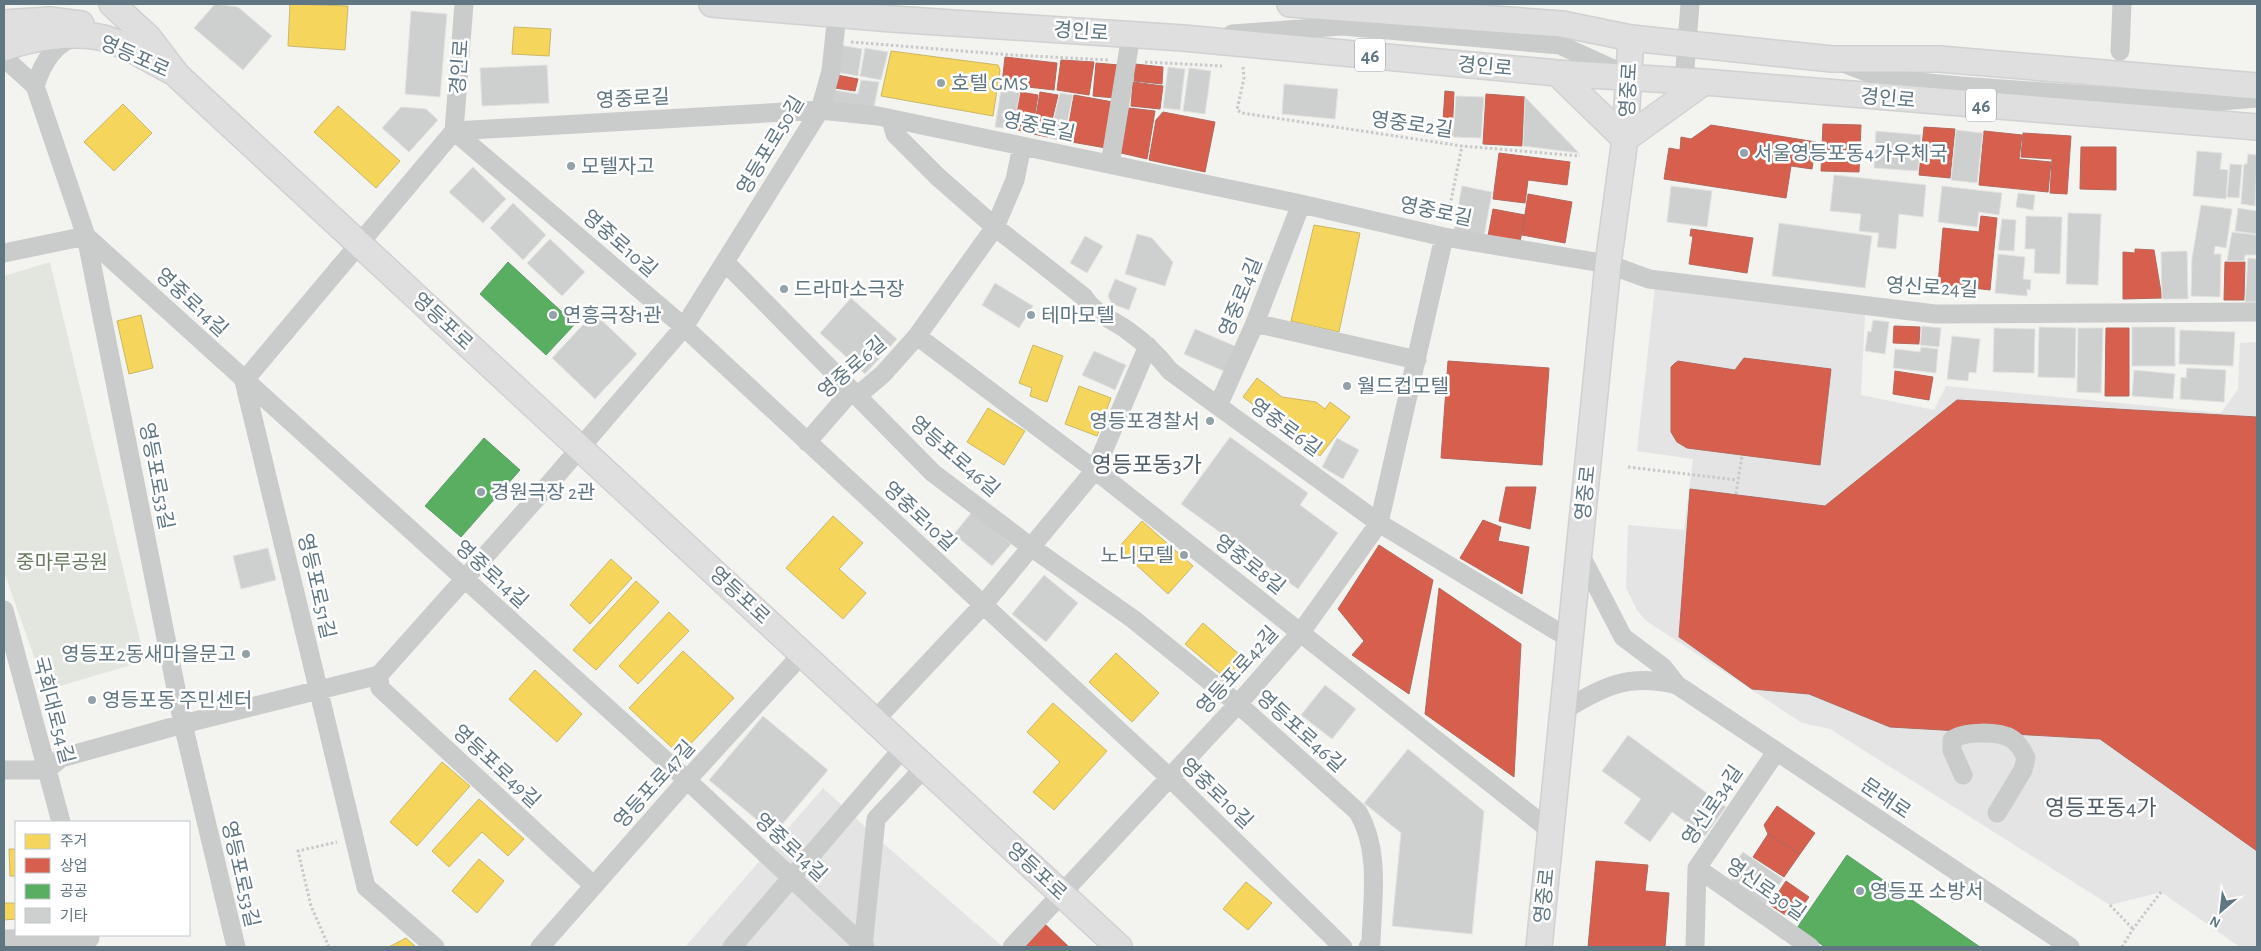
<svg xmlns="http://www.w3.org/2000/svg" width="2261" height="951" viewBox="0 0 2261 951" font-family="'Alegreya Sans','Noto Sans KR',sans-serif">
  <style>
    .built { fill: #e3e4e3 }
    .green { fill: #e2e6de }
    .homes { fill: #f6d55c; stroke: #c9b868 }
    .shops { fill: #d6604d; stroke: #b3675d }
    .public { fill: #5aae61; stroke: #5c9d6b }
    .building { fill: #ced0cf; stroke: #e2e2e0 }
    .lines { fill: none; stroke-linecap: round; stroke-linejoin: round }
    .major-casing { stroke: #d0d1d0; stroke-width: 28 }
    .path { stroke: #c8c9ca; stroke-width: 3; stroke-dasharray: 2.5 2.5; stroke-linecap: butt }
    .minor { stroke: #cacccc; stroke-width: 19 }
    .major { stroke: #dfdfe0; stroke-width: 25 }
    .poi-dot { fill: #93a2a9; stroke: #fff; stroke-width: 2 }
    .labels { text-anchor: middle; stroke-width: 5; stroke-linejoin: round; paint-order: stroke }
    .shield { fill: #fff; stroke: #909fa8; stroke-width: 1 }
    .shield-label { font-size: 19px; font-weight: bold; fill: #607683 }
    .street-label { font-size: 20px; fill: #607683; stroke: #fff }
    .poi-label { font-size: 20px; fill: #607683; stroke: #fff; text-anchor: start }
    .park-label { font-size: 20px; fill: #677a5f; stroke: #fff }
    .quarter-label { font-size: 22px; fill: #4f5e68; stroke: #fff }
  </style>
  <rect width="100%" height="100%" fill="#f3f3f0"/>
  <path class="built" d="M1655 287 1865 314 1861 395 1934 410 1946 386 2221 413 2238 389 2240 343 2257 342V947H2240L2161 892 2110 905 1830 729 1802 723 1645 620 1637 610 1626 588 1628 525 1684 530 1693 459 1637 451Z
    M823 788 884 844 1003 947H685Z"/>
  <path class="green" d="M50 262 145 661 46 690 4 572V276Z"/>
  <path class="homes" d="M290 4 348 6 345 50 288 46Z
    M514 27 551 29 549 56 512 54Z
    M891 51 998 65 1000 70 993 116 881 96Z
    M123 104 152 133 114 171 84 142Z
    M338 106 400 161 376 188 314 132Z
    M1314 225 1360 233 1339 332 1291 321Z
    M141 315 153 368 129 374 117 321Z
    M1033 345 1063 356 1047 402 1030 396 1032 388 1019 383Z
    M1257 378 1282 397 1316 402 1325 409 1330 402 1350 417 1320 456 1243 397Z
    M1079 386 1111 398 1097 436 1065 424Z
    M988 408 1025 431 1004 465 967 442Z
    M833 516 863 543 839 569 866 593 843 619 786 568Z
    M1142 521 1193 566 1168 594 1118 548Z
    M611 559 632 578 590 624 570 605Z
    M636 581 659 602 596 670 573 650Z
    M669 612 689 631 638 684 619 666Z
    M1203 623 1247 661 1229 681 1185 644Z
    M683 651 734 698 680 755 629 708Z
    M1116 653 1159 693 1132 722 1089 682Z
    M535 670 582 714 557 742 509 699Z
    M1053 703 1107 751 1054 810 1033 792 1060 762 1027 732Z
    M442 762 470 786 417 846 390 822Z
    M479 799 524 839 508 856 482 832 449 867 432 851Z
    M9 849H16V876H10Z
    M479 859 504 881 477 913 452 891Z
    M1246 882 1272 903 1248 930 1223 909Z
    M4 903H16V919L4 920Z
    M406 938 416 947H389Z"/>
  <path class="shops" d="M1005 57 1057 63 1054 90 1002 84Z
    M1061 60 1094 62 1089 95 1057 90Z
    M1096 63 1119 65 1115 98 1093 96Z
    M1135 64 1163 67 1162 84 1134 81Z
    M837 75 858 79 855 91 835 88Z
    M1133 82 1163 86 1160 109 1131 106Z
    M1445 91 1454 92 1452 136H1442Z
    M1020 92 1038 95 1032 133 1013 129Z
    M1040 92 1058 95 1048 137 1033 134Z
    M1486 94 1525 97 1522 146 1483 144Z
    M1074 95 1113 102 1106 148 1066 141Z
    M1129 108 1155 111 1147 159 1121 153Z
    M1163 112 1215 122 1205 172 1149 160 1156 120Z
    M1823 124 1861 125 1859 172 1821 171Z
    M1711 125 1816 142 1812 169 1791 166 1786 198 1664 179 1669 148 1680 150 1681 137 1691 139Z
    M1924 127 1955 129 1950 178 1919 175Z
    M1984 131 2022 135 2019 159 2051 162 2048 192 1979 185Z
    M2023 133 2071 136 2067 194 2050 193 2052 159 2021 157Z
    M2081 147H2116V190L2080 189Z
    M1499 153 1570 162 1567 185 1528 180 1525 203 1493 199Z
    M1528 194 1572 202 1565 243 1522 235Z
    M1493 209 1525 215 1520 242 1488 236Z
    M1981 216 1997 218 1990 290 1938 284 1943 228 1979 232Z
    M1691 229 1753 238 1747 273 1689 264 1693 236H1690Z
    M2135 249 2154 250 2162 298 2123 299V252L2135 253Z
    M2225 262H2245L2244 300H2224Z
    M1894 326 1920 327 1919 344 1893 343Z
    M2106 328H2129V396H2105Z
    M1744 358 1831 369 1820 465 1687 448 1677 442 1671 432V367L1674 364 1678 361 1735 370Z
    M1448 361 1549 368 1542 465 1441 458Z
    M1895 371 1933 377 1929 400 1893 394Z
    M1957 400 2257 417V851L2100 739 1890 727 1809 694 1752 689 1679 637 1690 489 1825 506Z
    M1506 487H1536L1530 529 1499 521Z
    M1483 520 1501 527 1498 541 1529 547 1522 594 1460 558Z
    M1379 545 1433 580 1409 694 1352 655 1364 641 1338 609Z
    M1439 588 1521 644 1514 777 1425 714Z
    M1777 806 1815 833 1800 854 1768 834 1764 825Z
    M1768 834 1800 854 1784 877 1753 857Z
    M1596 861 1648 865 1645 891 1669 893 1665 947H1588Z
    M1786 881 1809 897 1793 920 1770 905Z
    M1045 924 1069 947H1024Z"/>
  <path class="public" d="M508 262 575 324 546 355 480 294Z
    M484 438 520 470 461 537 425 506Z
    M1847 855 1980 947H1825L1797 928Z"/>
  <path class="building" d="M215 4 238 7 272 36 243 70 194 28Z
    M411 11 447 14 440 97 405 94Z
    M839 45 862 49 858 76 836 72Z
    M865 48 888 52 881 80 860 76Z
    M547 65 549 103 482 106 480 68Z
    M1168 67 1185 69 1180 110 1163 108Z
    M1189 68 1211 71 1205 114 1183 111Z
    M861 80 879 82 873 112 835 107 831 101 834 90 858 94Z
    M1284 84 1338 89 1335 119 1282 114Z
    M1001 90 1020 92 1013 129 995 127Z
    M1060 93 1073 95 1063 141 1049 138Z
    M1456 96 1484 97 1481 138 1453 137Z
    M1525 97 1579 153 1523 146Z
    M401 107 426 109 438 120 409 152 382 128Z
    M1956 130 1983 133 1977 183 1951 180Z
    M1876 131 1921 135 1918 171 1874 168Z
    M2197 151 2222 153 2220 169 2228 170 2226 199 2193 196Z
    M2248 154 2257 155 2255 206 2241 204 2244 164H2247Z
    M2230 164 2242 165 2239 198 2227 197Z
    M473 167 506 199 483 223 449 192Z
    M1834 175 1926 185 1923 217 1899 214 1896 249 1877 247 1879 233 1859 231 1861 214 1830 211Z
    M1462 186 1492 192 1484 236 1454 230Z
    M1671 186 1712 191 1707 227 1667 222Z
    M1942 186 2002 193 1999 215 1979 212 1977 227 1938 222Z
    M2018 193 2035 195 2033 210 2016 207Z
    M513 203 546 235 523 260 490 228Z
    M2201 205 2232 209 2226 248 2215 246 2214 254H2221L2220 297 2191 296 2192 258Z
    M2238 208 2257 211V234L2235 231Z
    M2068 213 2101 214 2098 285 2066 284Z
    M2026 216 2062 217 2060 274 2034 273 2035 249H2025Z
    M2002 219 2016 220 2014 251 1998 250Z
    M1779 223 1872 236 1865 288 1772 276Z
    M2232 232 2257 235V255H2245L2244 261H2227Z
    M1137 234 1152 238 1173 262 1165 286 1125 274Z
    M1085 236 1103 246 1087 273 1070 263Z
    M550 239 585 272 562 296 527 263Z
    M2187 251 2188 299H2162L2161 252Z
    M1998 254 2025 257 2023 279 2031 280 2030 290 2027 289V296L1995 293Z
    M2248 258 2257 259V302H2245Z
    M1115 279 1137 288 1129 310 1112 304 1108 296Z
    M995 283 1033 306 1019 328 982 305Z
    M851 298 897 339 865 374 820 333Z
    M594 313 637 354 595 399 552 358Z
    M1873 320 1889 322 1885 354 1865 351 1868 331 1871 332Z
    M1922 326 1941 328 1939 347 1920 345Z
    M2039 327 2076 328 2075 378 2038 377Z
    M2132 327H2175V366H2132Z
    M1994 328 2035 329 2034 373 1993 372Z
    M2078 328H2103L2101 393 2077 392Z
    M1195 329 1237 347 1226 372 1184 354Z
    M2180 330 2235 332 2233 366 2179 364Z
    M1952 336 1980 339 1976 373 1969 372 1968 381 1947 379Z
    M1921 347 1938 349 1936 373 1893 368 1895 349 1920 352Z
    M1094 351 1126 365 1115 390 1082 375Z
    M2187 368 2226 370 2224 402 2180 399 2181 377 2186 378Z
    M2134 370 2175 374 2173 399 2132 396Z
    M1230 437 1308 493 1300 505 1338 533 1298 589 1181 504Z
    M1337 438 1359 450 1343 479 1322 467Z
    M972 512 1011 544 992 566 954 534Z
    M268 548 276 580 241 589 233 556Z
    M1044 575 1078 603 1046 642 1012 614Z
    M1325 685 1356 709 1332 739 1301 715Z
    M763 716 828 770 774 834 709 780Z
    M1628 735 1726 807 1705 836 1672 812 1650 842 1624 823 1641 799 1602 771Z
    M1408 749 1484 811 1472 934 1392 926 1401 833 1364 803Z
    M1743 852 1783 879 1764 907 1732 884 1731 868Z"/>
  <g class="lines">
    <g class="major-casing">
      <path id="major" d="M112 4 148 37 177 75 195 92 1119 947
        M712 4 892 19 1183 38 1557 73 1704 82 2257 127
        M1290 4 1562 24 1631 38 1832 59H1939L2257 86
        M4 23 49 20 81 24
        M4 48C33 37 83 29 113 41 133 49 152 61 171 71
        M1557 73 1625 139
        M1625 139 1704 82
        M1539 947 1608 264 1625 139 1631 38"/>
    </g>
    <path class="path" d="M851 42 1012 55 1109 60
      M1145 62 1222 66
      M1243 67 1244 78 1237 110 1242 113 1462 146 1580 156
      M1447 220 1462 146
      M1628 467 1737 480
      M1736 494 1742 455
      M2110 905 2133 929
      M329 947 311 906 298 851 337 842
      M2122 947 2133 929 2161 892"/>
    <path class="minor" d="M1232 34 1342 26 1560 45 1624 74
      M77 36C54 43 42 64 35 86L86 236 183 724 236 947
      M2120 51 2122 4
      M4 60 11 64 35 86
      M1843 63 1884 79 1961 86 2197 103 2257 98
      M1684 81 1690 4
      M891 119 895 134 938 177 995 227 1084 297C1094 314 1112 319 1127 330 1144 342 1157 354 1170 371L1379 523 1570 639
      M454 131 820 110 878 116 1022 146 1301 204 1444 237 1608 264 1649 279 1935 314 2257 312
      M454 131 684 327 1170 778 1343 947
      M454 131 464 4
      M1110 164 1131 35
      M4 253 86 236 687 780 865 947
      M725 262 933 473 1031 547 1133 619 1238 704 1358 812C1381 851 1372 900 1371 943L1368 947
      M1255 323 1417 360
      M917 336 1095 470 1551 831
      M1218 406 1255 323 1301 204
      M807 442 849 394 863 391 883 374 917 336 995 227 1015 180 1022 146
      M1579 552 1623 637 1663 667 1677 685 2070 947
      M4 610 61 822
      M379 675 380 688 594 886
      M1563 711C1603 686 1629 673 1677 685
      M875 720 983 605 1095 470 1148 346
      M4 770H47L61 758 183 724 379 675 550 483 684 327 820 110 831 71 837 14
      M1963 775 1952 750V740C1963 731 1999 731 2012 739 2019 744 2023 751 2026 758L2023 770 1997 813
      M1697 868 1810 947
      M4 939 90 938
      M435 947 366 887 244 381 454 131
      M540 947 687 780 803 653
      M732 947 904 747
      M863 947 876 819 925 767
      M1012 947 1238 704 1301 632 1379 523 1444 237
      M1695 947 1697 868 1776 752"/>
    <use href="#major" class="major"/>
  </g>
  <g class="poi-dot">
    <circle cx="941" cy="83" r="5"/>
    <circle cx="1744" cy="153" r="5"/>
    <circle cx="571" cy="166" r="5"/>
    <circle cx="784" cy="289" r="5"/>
    <circle cx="553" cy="315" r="5"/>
    <circle cx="1031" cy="315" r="5"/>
    <circle cx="1347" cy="386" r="5"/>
    <circle cx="1210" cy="421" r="5"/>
    <circle cx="481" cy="492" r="5"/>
    <circle cx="1184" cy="555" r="5"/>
    <circle cx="246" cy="654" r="5"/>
    <circle cx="92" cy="700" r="5"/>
    <circle cx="1860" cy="891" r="5"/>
  </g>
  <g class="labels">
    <g class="shield">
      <rect x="1355" y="38.5" width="30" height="33" rx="4"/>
      <rect x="1966" y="88.5" width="30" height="33" rx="4"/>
    </g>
    <g class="shield-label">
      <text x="1370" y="62">46</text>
      <text x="1981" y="112">46</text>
    </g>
    <g class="street-label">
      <text transform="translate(1081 31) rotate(4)" y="7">경인로</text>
      <text transform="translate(135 56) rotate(24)" y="7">영등포로</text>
      <text transform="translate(1485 66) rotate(5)" y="7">경인로</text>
      <text transform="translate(459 67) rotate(-86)" y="7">경인로</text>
      <text transform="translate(1628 90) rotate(-87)" y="7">영중로</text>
      <text transform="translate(633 98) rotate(-3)" y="7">영중로길</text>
      <text transform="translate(1888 98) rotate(5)" y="7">경인로</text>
      <text transform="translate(1412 124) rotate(8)" y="7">영중로2길</text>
      <text transform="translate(1039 126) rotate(12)" y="7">영중로길</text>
      <text transform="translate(770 145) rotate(-59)" y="7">영등포로50길</text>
      <text transform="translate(1436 211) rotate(12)" y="7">영중로길</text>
      <text transform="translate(620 243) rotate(41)" y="7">영중로10길</text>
      <text transform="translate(1932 287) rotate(3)" y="7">영신로24길</text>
      <text transform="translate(1240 297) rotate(-68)" y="7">영중로4길</text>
      <text transform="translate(192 302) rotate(43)" y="7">영중로14길</text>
      <text transform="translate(443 321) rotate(43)" y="7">영등포로</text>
      <text transform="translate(852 367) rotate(-41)" y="7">영중로6길</text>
      <text transform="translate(1286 427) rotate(36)" y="7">영중로6길</text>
      <text transform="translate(955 456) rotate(41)" y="7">영등포로46길</text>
      <text transform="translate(157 476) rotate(79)" y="7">영등포로53길</text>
      <text transform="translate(1585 493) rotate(-84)" y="7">영중로</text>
      <text transform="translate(920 516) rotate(43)" y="7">영중로10길</text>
      <text transform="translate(1250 564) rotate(38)" y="7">영중로8길</text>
      <text transform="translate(492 574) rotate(42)" y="7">영중로14길</text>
      <text transform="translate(317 586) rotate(77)" y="7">영등포로51길</text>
      <text transform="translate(740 595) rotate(43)" y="7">영등포로</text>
      <text transform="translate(1237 670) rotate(-48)" y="7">영등포로42길</text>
      <text transform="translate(54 710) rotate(75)" y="7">국회대로54길</text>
      <text transform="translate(1301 731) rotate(42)" y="7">영등포로46길</text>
      <text transform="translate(497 766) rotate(43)" y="7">영등포로49길</text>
      <text transform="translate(654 784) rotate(-48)" y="7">영등포로47길</text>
      <text transform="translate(1217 793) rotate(44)" y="7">영중로10길</text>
      <text transform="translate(1886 798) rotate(34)" y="7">문래로</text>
      <text transform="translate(1712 805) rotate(-56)" y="7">영신로34길</text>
      <text transform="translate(791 847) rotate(43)" y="7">영중로14길</text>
      <text transform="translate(1037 871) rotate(43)" y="7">영등포로</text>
      <text transform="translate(241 874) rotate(77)" y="7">영등포로53길</text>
      <text transform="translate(1766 889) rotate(35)" y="7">영신로30길</text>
      <text transform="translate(1544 896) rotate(-84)" y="7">영중로</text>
    </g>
    <g class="poi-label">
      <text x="951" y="90">호텔 GMS</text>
      <text x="1754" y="160">서울영등포동4가우체국</text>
      <text x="581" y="173">모텔자고</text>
      <text x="794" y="296">드라마소극장</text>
      <text x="563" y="322">연흥극장1관</text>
      <text x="1041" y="322">테마모텔</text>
      <text x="1357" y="393">월드컵모텔</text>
      <text x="1200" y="428" text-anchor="end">영등포경찰서</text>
      <text x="491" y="499">경원극장 2관</text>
      <text x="1174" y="562" text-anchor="end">노니모텔</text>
      <text x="236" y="661" text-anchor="end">영등포2동새마을문고</text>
      <text x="102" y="707">영등포동 주민센터</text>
      <text x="1870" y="898">영등포 소방서</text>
    </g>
    <g class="park-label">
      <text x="62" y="569">중마루공원</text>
    </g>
    <g class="quarter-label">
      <text x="1147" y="472">영등포동3가</text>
      <text x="2101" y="815">영등포동4가</text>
    </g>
  </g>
  <rect width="2261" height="951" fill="none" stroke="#607683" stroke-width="10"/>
  <rect x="15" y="821" width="175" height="115" fill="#ffffff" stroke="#bfc8cd"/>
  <rect x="25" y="834" width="25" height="15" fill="#f6d55c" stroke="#bfc8cd"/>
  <text x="60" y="846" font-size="15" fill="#607683">주거</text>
  <rect x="25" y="858" width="25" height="15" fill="#d6604d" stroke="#bfc8cd"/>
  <text x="60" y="871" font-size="15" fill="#607683">상업</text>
  <rect x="25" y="884" width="25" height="15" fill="#5aae61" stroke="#bfc8cd"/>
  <text x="60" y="896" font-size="15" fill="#607683">공공</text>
  <rect x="25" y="908" width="25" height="15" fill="#ced0cf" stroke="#bfc8cd"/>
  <text x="60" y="921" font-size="15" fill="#607683">기타</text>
  <g transform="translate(2221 911) rotate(208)" stroke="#ffffff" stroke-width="4" paint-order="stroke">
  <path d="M0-4L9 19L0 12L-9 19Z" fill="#607683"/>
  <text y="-8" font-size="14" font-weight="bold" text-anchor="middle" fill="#607683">N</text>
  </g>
</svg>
